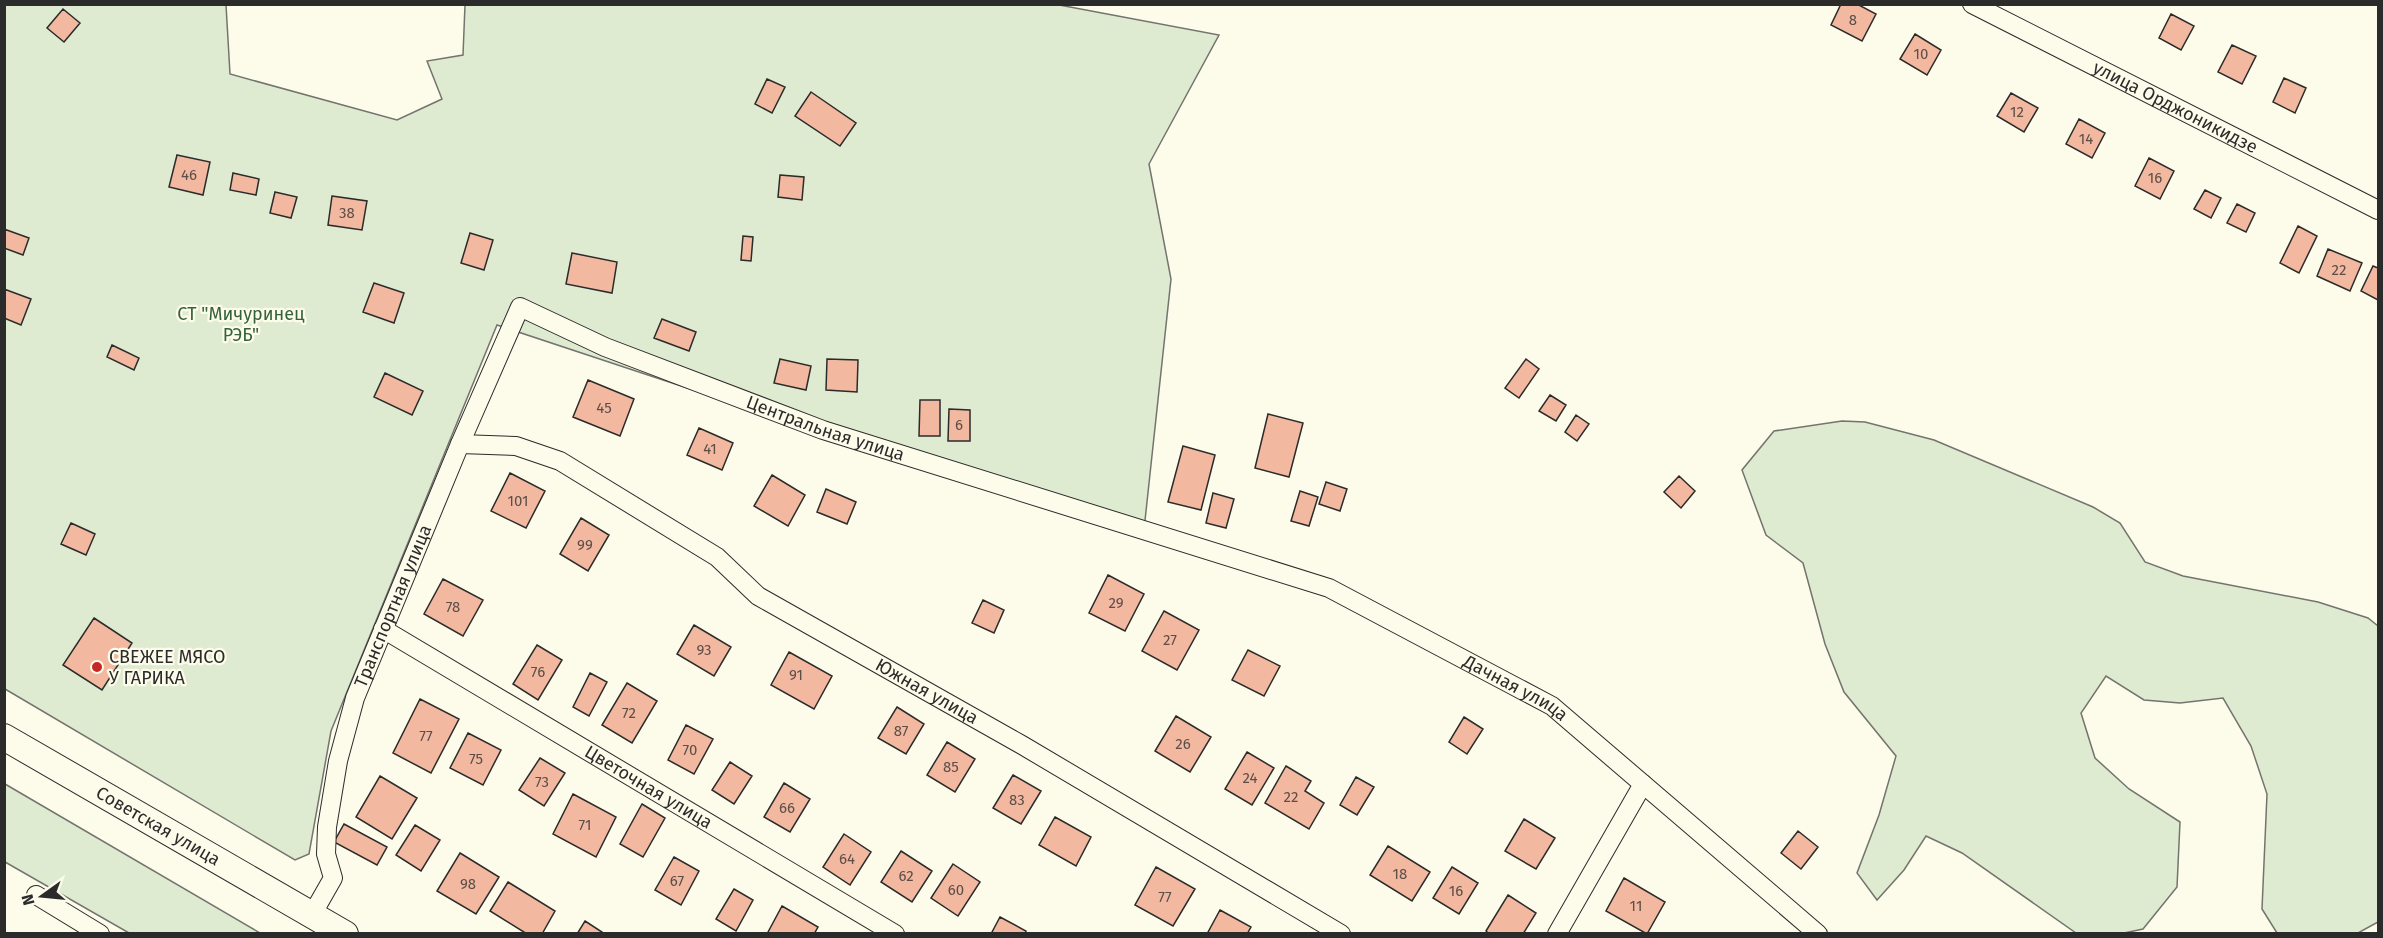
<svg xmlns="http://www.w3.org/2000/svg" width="2383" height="938" viewBox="0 0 2383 938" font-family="'Fira Sans',sans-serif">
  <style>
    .green { fill: #deebd1; stroke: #74746e; stroke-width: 1.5 }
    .building { fill: #f2b8a0; stroke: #2b2b2b; stroke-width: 1.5 }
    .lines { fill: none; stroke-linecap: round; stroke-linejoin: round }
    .minor-casing { stroke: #2b2b2b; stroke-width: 20 }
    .secondary-casing { stroke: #2b2b2b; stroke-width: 28 }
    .minor { stroke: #fdfbea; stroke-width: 18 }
    .secondary { stroke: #fdfbea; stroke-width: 26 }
    .poi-dot { fill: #c62828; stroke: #fdfbea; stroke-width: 2 }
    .labels { text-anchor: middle; stroke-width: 4.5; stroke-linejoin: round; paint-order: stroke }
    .number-label { font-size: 15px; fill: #5d4e48 }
    .street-label { font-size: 18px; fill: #2b2b2b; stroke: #fdfbea }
    .park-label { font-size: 18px; fill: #34623c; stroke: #fdfbea }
    .poi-label { font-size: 18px; fill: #2b2b2b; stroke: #fdfbea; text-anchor: start }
  </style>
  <rect width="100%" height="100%" fill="#fdfbea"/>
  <path class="green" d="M1054 4 1219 35 1149 164 1171 279 1143 539 497 325 331 731 309 854 295 860 5 689V5H226L230 74 397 120 442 99 427 61 463 55 465 5Z
    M1842 421 1865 422 1934 440 2093 507 2120 523 2145 562 2183 576 2318 602 2368 618 2378 626V922L2358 933H2277L2262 909 2267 794 2251 746 2223 698 2180 703 2144 700 2106 676 2081 713 2095 758 2129 789 2180 822 2177 887 2143 929 2124 933H2076L1962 853 1926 836 1904 870 1877 900 1857 873 1879 815 1896 756 1844 692 1825 644 1803 563 1766 535 1742 470 1774 431Z
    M5 784 260 933H129L5 862Z"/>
  <path class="building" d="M1841 4H1857L1876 14 1862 41 1831 25Z
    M63 9 80 23 64 42 47 28Z
    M2171 14 2194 26 2181 50 2159 38Z
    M1915 34 1941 50 1927 75 1900 59Z
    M2232 45 2256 56 2242 84 2218 72Z
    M2284 78 2306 88 2295 113 2273 102Z
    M767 79 785 87 772 113 755 104Z
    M811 92 856 123 840 146 795 116Z
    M2011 93 2038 108 2024 132 1997 116Z
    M2079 119 2105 133 2092 158 2066 144Z
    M177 155 210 162 203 195 169 187Z
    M2149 158 2174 171 2160 199 2135 186Z
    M233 173 259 179 256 195 230 190Z
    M780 175 804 177 802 200 778 197Z
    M2205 190 2221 198 2211 218 2194 209Z
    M275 192 297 197 291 218 270 213Z
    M332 196 367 201 362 230 328 225Z
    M2237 204 2255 213 2246 232 2227 223Z
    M2298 226 2317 236 2299 273 2280 263Z
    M4 229 29 238 23 255 4 248Z
    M470 233 493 240 484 270 461 263Z
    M743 236 753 237 751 261 741 260Z
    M2328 249 2362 263 2350 291 2317 276Z
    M572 253 617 262 612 293 566 284Z
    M2373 266 2378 268V300L2361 291Z
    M374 283 404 293 394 323 363 312Z
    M4 289 31 299 21 325 4 318Z
    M662 319 696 332 689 351 654 338Z
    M112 345 139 358 134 370 107 357Z
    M780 359 811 366 806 390 774 383Z
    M827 359 858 360 857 392 826 390Z
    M1526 359 1539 369 1519 398 1505 388Z
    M385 373 423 391 412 415 374 397Z
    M588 380 634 399 620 436 573 417Z
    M1550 395 1566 405 1556 421 1539 411Z
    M920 400H940V436H919Z
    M949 409 970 410V441H948Z
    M1268 414 1303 423 1289 477 1255 468Z
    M1576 415 1589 424 1577 441 1565 432Z
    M699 428 733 443 722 470 687 455Z
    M1183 446 1215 455 1201 510 1168 502Z
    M510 473 545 491 526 528 491 511Z
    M772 475 805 495 788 526 754 506Z
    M1679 476 1695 491 1681 508 1664 492Z
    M1326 482 1347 489 1340 511 1319 504Z
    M826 489 856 502 847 524 817 512Z
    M1300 491 1318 497 1309 526 1291 521Z
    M1213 493 1234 499 1226 528 1206 523Z
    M581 518 609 535 588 571 560 554Z
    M71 523 95 534 86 555 61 544Z
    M1108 575 1144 594 1125 631 1089 613Z
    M443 579 483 600 463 636 424 614Z
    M983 600 1004 610 994 633 972 623Z
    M1164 611 1199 630 1177 670 1142 651Z
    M94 618 132 643 102 690 63 665Z
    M694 625 731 647 714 676 677 654Z
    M537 645 562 660 538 700 513 684Z
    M1248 650 1280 666 1264 696 1232 680Z
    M789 652 832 676 814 709 771 685Z
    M590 673 607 682 589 716 573 707Z
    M627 683 657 701 632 743 602 725Z
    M420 699 459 719 431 773 393 753Z
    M897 707 924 724 906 754 878 738Z
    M1176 716 1211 737 1190 772 1155 751Z
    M1464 717 1483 729 1467 754 1449 742Z
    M686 725 713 739 694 774 668 760Z
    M468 733 501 750 483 785 450 768Z
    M947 742 975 759 955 792 927 775Z
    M1247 752 1274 768 1252 805 1225 789Z
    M540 758 565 773 544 806 519 790Z
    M730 762 752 776 734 804 712 790Z
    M1286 766 1311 781 1305 791 1324 803 1309 829 1265 803Z
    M1013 775 1041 791 1021 824 993 808Z
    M380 776 417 798 392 839 356 817Z
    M1356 777 1374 787 1357 815 1340 805Z
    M784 783 810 799 790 832 764 817Z
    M573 794 616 817 596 857 553 834Z
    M642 804 665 818 643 857 620 844Z
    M1055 817 1091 837 1076 866 1039 845Z
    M1524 819 1555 838 1536 869 1505 851Z
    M344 824 387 847 377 865 334 842Z
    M415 825 440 840 421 871 396 855Z
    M1798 831 1818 847 1801 869 1781 853Z
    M844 834 871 852 850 885 823 867Z
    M1388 846 1430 872 1412 901 1370 875Z
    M901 851 932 871 912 902 881 882Z
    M460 853 499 877 476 914 437 891Z
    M674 857 699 871 681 905 655 890Z
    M953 864 980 882 958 916 931 898Z
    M1156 867 1195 889 1173 926 1135 905Z
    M1452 867 1478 883 1459 914 1433 898Z
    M1624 878 1665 902 1647 934 1606 911Z
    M508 882 555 911 542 934H527L490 911Z
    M734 889 753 900 736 931 716 919Z
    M1508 895 1536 913 1523 934H1489L1486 931Z
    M782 906 818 927 814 934H767Z
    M1220 910 1251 927 1247 934H1207Z
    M1000 917 1026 931 1025 934H991Z
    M585 921 605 934H577Z"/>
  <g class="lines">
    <g class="minor-casing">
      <g id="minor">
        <path id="s1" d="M1972 4 2378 210"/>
        <path id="s2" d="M460 444 516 446 560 461 717 557 758 596 1022 745 1341 934"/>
        <path id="s3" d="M383 629 895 934"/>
        <path d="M36 895 100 934"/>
        <path id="s4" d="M313 913 333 878 326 854 327 827 338 761 355 698 460 444 520 307 605 347 823 430 1329 588 1552 706 1818 934"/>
        <path d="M1557 934 1643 784"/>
      </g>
    </g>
    <g class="secondary-casing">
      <g id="secondary">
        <path id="s5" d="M4 737 345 934"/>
      </g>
    </g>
    <use href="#minor" class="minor"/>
    <use href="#secondary" class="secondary"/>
  </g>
  <circle class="poi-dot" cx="97" cy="667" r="6"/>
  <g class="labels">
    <g class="number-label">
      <text x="1853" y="25">8</text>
      <text x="1921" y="59">10</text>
      <text x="2017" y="117">12</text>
      <text x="2086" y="144">14</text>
      <text x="189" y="180">46</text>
      <text x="2155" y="183">16</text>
      <text x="347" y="218">38</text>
      <text x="2339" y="275">22</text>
      <text x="604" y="413">45</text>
      <text x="959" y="430">6</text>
      <text x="710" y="454">41</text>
      <text x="518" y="506">101</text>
      <text x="585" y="550">99</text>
      <text x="1116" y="608">29</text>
      <text x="453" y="612">78</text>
      <text x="1170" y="645">27</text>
      <text x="704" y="655">93</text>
      <text x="538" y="677">76</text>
      <text x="796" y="680">91</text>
      <text x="629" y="718">72</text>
      <text x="901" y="736">87</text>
      <text x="426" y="741">77</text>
      <text x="1183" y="749">26</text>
      <text x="690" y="755">70</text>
      <text x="476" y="764">75</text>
      <text x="951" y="772">85</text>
      <text x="1250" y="783">24</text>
      <text x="542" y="787">73</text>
      <text x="1291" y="802">22</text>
      <text x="1017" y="805">83</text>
      <text x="787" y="813">66</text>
      <text x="585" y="830">71</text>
      <text x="847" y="864">64</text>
      <text x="1400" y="879">18</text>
      <text x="906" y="881">62</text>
      <text x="677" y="886">67</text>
      <text x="468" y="889">98</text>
      <text x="956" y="895">60</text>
      <text x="1456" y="896">16</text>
      <text x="1165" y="902">77</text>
      <text x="1636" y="911">11</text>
    </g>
    <g class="street-label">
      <text dy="6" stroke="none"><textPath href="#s1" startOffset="228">улица Орджоникидзе</textPath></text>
      <text dy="6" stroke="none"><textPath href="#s4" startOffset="978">Центральная улица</textPath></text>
      <text dy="6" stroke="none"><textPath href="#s4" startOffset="324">Транспортная улица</textPath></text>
      <text dy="6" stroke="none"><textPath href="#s4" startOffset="1718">Дачная улица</textPath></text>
      <text dy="6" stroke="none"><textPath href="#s2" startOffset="537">Южная улица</textPath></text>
      <text dy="6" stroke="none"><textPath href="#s3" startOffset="309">Цветочная улица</textPath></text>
      <text dy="6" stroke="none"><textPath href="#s5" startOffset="178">Советская улица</textPath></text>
    </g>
    <g class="park-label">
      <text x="241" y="320">СТ "Мичуринец<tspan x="241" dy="21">РЭБ"</tspan></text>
    </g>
    <g class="poi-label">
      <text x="109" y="663">СВЕЖЕЕ МЯСО<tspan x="109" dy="21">У ГАРИКА</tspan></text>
    </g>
  </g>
  <rect width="2383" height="938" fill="none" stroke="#2b2b2b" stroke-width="12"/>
  <g transform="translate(42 896) rotate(255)" stroke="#fdfbea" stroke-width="4.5" paint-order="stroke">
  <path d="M0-4.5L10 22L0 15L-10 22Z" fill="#2b2b2b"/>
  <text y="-9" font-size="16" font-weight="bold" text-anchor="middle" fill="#2b2b2b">N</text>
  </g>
</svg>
